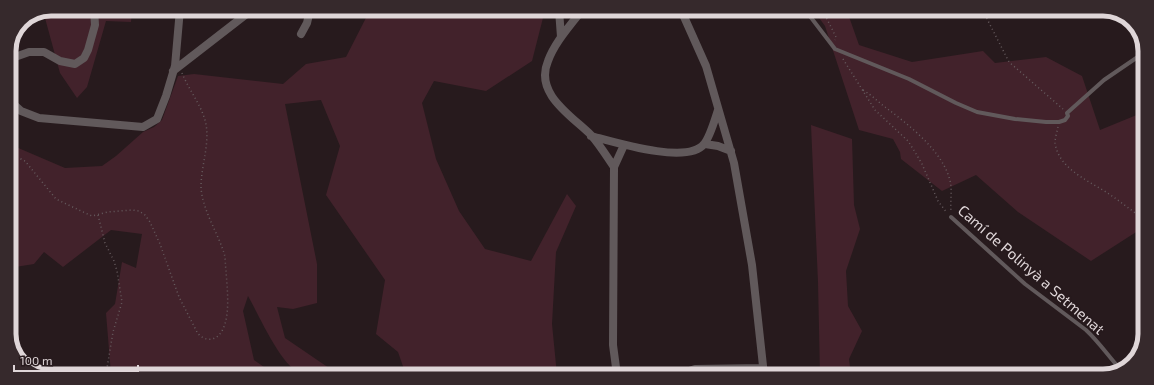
<svg xmlns="http://www.w3.org/2000/svg" width="1154" height="385" viewBox="0 0 1154 385" font-family="'Exo 2',sans-serif">
  <style>
    .green { fill: #42222b }
    .lines { fill: none; stroke-linecap: round; stroke-linejoin: round }
    .path { stroke: #665b5e; stroke-width: 1.5; stroke-dasharray: 1 3; stroke-linecap: butt }
    .lane { stroke: #61595b; stroke-width: 4 }
    .street { stroke: #61595b; stroke-width: 8 }
    .labels { text-anchor: middle; stroke-width: 3.5; stroke-linejoin: round; paint-order: stroke }
    .street-label { font-size: 15px; fill: #dfd6d8; stroke: #271a1d }
    .rim { fill: none; stroke: #dfd6d8; stroke-width: 5 }
  </style>
  <rect width="100%" height="100%" fill="#271a1d"/>
  <path class="green" d="M51 9H132L131 22 106 21 87 87 77 98 60 73 45 18 41 13Z
    M370 10H545L532 61 486 91 434 81 422 103 436 159 459 211 485 249 531 261 567 194 576 206 556 252 552 324 557 375H406L398 352 376 334 385 280 326 195 340 146 321 100 285 104 317 264V303L293 309 277 307 285 338 329 368 331 374C322 374 311 376 303 374 283 371 258 313 248 296L243 311 254 360 274 374H111L106 313 115 304 122 262 136 268 142 234 111 230 63 267 44 252 34 264 9 268V144L65 168 102 166 116 156 143 132 154 127 162 120 178 76 194 74 283 84 306 64 346 57Z
    M814 11H847L859 45 912 62 983 51 995 63 1046 57 1082 76 1100 130 1144 112V227L1091 261 1018 212 976 175 942 191 901 159 900 152 893 139 859 130 825 26Z
    M811 125 852 139 854 205 860 229 846 271 848 306 862 331 849 359 851 375H820L818 282Z
    M1035 367 1041 376H994Z"/>
  <g class="lines">
    <path class="path" d="M823 11 836 37 835 40
      M983 11 1009 62 1063 109
      M843 59 875 110 908 141 915 152 922 164 938 201 947 213
      M863 90C873 96 877 101 885 107 908 124 940 149 949 177 953 188 950 200 951 211
      M1058 127C1057 132 1055 138 1055 143 1059 170 1090 181 1109 194 1121 202 1132 211 1144 219
      M9 158 17 157 25 161 56 199 81 211 92 216 108 212 132 210 139 211 145 215 150 222 160 244 179 297 197 332C201 339 211 342 218 336 232 323 227 288 226 271 225 264 226 257 223 250 216 230 202 208 201 187 201 164 212 139 204 117 199 102 188 88 182 73
      M98 215 105 243 114 261 117 271 122 302 113 332 106 374"/>
    <path class="lane" d="M806 11 835 49 909 79 956 103 977 112 1015 119 1046 122H1059L1065 120 1068 116 1067 113 1104 80 1145 52
      M951 217 1025 284 1086 330C1099 342 1109 357 1121 370"/>
    <path class="street" d="M559 10 561 37
      M582 10C570 26 555 42 548 61 534 94 572 116 591 135 600 145 607 157 614 167
      M681 10 706 66 734 163 752 265 764 375
      M301 34 307 23 310 10
      M9 67 15 57 29 52H44L60 61 75 64 84 58 88 50 95 25 94 9
      M173 71 253 9
      M9 99 10 101 21 111 39 118 143 127 157 119 166 96 175 66 180 9
      M591 136C614 142 688 165 704 144 710 137 715 119 718 110
      M705 144 718 146 731 151
      M617 375 613 345 614 167 624 145
      M677 375 695 369 763 368"/>
  </g>
  <g class="labels">
    <g class="street-label">
      <text transform="translate(1031 270) rotate(41)" y="5">Camí de Polinyà a Setmenat</text>
    </g>
  </g>
  <path d="M0 0H1154V385H0ZM51 16H1103A35 35 0 0 1 1138 51V334A35 35 0 0 1 1103 369H51A35 35 0 0 1 16 334V51A35 35 0 0 1 51 16Z" fill="#36292c" fill-rule="evenodd"/>
  <path class="rim" d="M51 16H1103A35 35 0 0 1 1138 51V334A35 35 0 0 1 1103 369H51A35 35 0 0 1 16 334V51A35 35 0 0 1 51 16Z"/>
  <path d="M14 365v6h124v-6" fill="none" stroke="#dfd6d8" stroke-width="2"/>
  <text x="20" y="365" font-size="12" fill="#dfd6d8" stroke="#271a1d" stroke-width="3" paint-order="stroke">100 m</text>
</svg>
